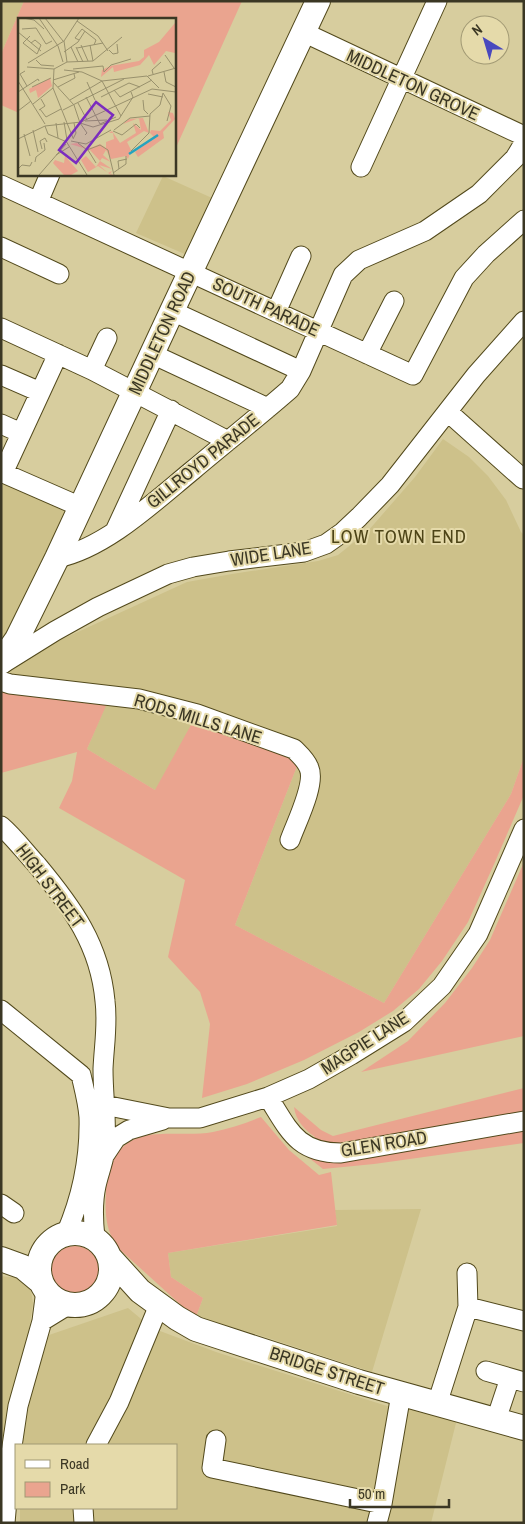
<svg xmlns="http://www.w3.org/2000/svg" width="525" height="1524" viewBox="0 0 525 1524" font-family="'Archivo Narrow',sans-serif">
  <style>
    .built { fill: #cdc18a }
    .green { fill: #eaa48f }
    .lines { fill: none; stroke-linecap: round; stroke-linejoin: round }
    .minor-casing { stroke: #52491c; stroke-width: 21 }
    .major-casing { stroke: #52491c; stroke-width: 26 }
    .minor { stroke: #fff; stroke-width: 19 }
    .major { stroke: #fff; stroke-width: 24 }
    .labels { text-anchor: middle; stroke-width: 4; stroke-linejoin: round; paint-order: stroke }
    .street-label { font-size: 18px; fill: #3b3724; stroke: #e5daaa }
    .neighbourhood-label { font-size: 19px; letter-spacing: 1px; fill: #4d4417; stroke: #e5daaa }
    .inset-river { fill: none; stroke: #25a3bf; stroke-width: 2.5 }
    .inset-road { fill: none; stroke: #99916d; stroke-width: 1 }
    .view { fill: #7b2cbf; fill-opacity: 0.15; stroke: #7b2cbf; stroke-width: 2.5 }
    .inset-edge { fill: none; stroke: #3b3724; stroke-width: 2.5 }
  </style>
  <rect width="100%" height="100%" fill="#d7cd9e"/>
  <path class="built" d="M1 1H24L1 54Z
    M163 176 212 198 187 255 136 233Z
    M443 439 469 457 488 476 506 500 521 532 524 535V757L511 794 384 1003 235 925 301 756 155 790 87 749 108 700 1 678 45 647 187 582 232 574 318 561 338 555 368 531 415 477Z
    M1 482 69 513 1 644Z
    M421 1209 372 1372 256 1334 196 1317 203 1298 171 1277 168 1253 337 1226 335 1210Z
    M1 1276 18 1278 26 1283 31 1291 33 1303 27 1343 2 1453Z
    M128 1308 152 1328 216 1352 387 1406 416 1409 457 1419 431 1523H20V1508H176V1445H22L30 1397 49 1335Z"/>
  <path class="green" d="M24 1H242L174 152V19H19V113L1 105V54Z
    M1 687 109 699 87 749 155 790 197 714 301 756 235 925 384 1003 511 794 524 757V795L495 862 468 922 442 961 419 989 393 1011 359 1032 304 1060 247 1084 202 1098 210 1024 200 992 168 957 185 880 59 808 72 781 77 752 1 773Z
    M524 862V1036L361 1072 408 1041 445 1003 472 968 490 940Z
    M524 1088V1113L336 1146 313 1141 315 1137C304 1129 296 1121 294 1107L321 1130 333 1136Z
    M261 1117 289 1150 319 1175 331 1172 337 1225 168 1253 171 1277 203 1298 196 1317 182 1306 117 1247C105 1228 105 1213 106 1191 106 1181 108 1170 113 1161 132 1121 177 1139 213 1132 229 1129 246 1123 261 1117Z
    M524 1128V1143L374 1164 323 1169 304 1154Z
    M51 1270a24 24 0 1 1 48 0a24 24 0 1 1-48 0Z"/>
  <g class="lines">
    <g class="minor-casing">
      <path id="minor" d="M303 32 524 136
        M361 167 437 1
        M1 185 413 375 464 278 486 254 524 220
        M38 202 50 174
        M1 247 59 274
        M172 311 301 371
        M276 312 301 256
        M1 328 92 370 228 441
        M152 354 268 408
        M367 354 394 301
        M92 370 107 338
        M1 375 40 392
        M448 412 523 479
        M1 424 21 433
        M1 472 81 507
        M3 473 58 354
        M116 529 171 410
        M57 558C106 548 155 501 193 470 225 443 258 417 290 389L301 371 343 275 359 260 425 231 479 194 515 158 524 143
        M2 664 55 631 98 607 168 574 193 567 229 561 304 552 326 544 343 532 359 517 390 485 476 375 524 321
        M1 681 10 684 139 699 197 714 294 749C299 754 306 760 309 768 316 784 296 823 290 840
        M1 826C14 837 25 852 37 865 72 907 100 945 105 1001 108 1024 104 1046 103 1069 103 1098 108 1128 104 1156 102 1166 98 1176 96 1186 92 1204 93 1220 95 1238
        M1 1010 81 1075
        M268 1097C289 1130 297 1153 341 1153L524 1121
        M104 1105 169 1118H200L268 1097 309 1079 351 1055 404 1022 442 986 478 934 524 829
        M104 1156 116 1138 129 1130 163 1120
        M1 1204 14 1213
        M66 1234C82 1197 90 1156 89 1117 88 1103 84 1088 81 1075
        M467 1273 468 1307
        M42 1321 68 1305
        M486 1371 524 1382
        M437 1404 468 1307 524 1321
        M496 1420 510 1378
        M216 1440 212 1468 382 1504
        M96 1445 119 1402 159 1305
        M83 1508 84 1523
        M5 1523 11 1453 18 1406 42 1321 46 1290
        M377 1523 382 1504 401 1394"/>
    </g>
    <g class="major-casing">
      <path id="major" d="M1 662 17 639 57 558 172 311 318 1
        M39 1269a36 36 0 1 1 72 0a36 36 0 1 1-72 0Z
        M1 1259 23 1267 41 1282
        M111 1259 140 1291 177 1318 196 1329 359 1382 524 1428"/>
    </g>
    <use href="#minor" class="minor"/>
    <use href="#major" class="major"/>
  </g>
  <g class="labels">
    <g class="street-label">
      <text transform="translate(413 85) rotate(25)" y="6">MIDDLETON GROVE</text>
      <text transform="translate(266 307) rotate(25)" y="6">SOUTH PARADE</text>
      <text transform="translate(162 333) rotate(-65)" y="6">MIDDLETON ROAD</text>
      <text transform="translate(203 461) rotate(-39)" y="6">GILLROYD PARADE</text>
      <text transform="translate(271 554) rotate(-9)" y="6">WIDE LANE</text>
      <text transform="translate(198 719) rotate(17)" y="6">RODS MILLS LANE</text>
      <text transform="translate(50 886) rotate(53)" y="6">HIGH STREET</text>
      <text transform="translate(365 1043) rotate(-33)" y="6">MAGPIE LANE</text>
      <text transform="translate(384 1144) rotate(-9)" y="6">GLEN ROAD</text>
      <text transform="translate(327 1371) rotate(18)" y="6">BRIDGE STREET</text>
    </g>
    <g class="neighbourhood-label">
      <text x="399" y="543">LOW TOWN END</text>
    </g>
  </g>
  <g transform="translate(18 18)">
    <rect width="158" height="158" fill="#d7cd9e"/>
    <path d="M157 5V35L148 33 136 47 131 37 122 47 96 54 95 49 83 59 84 52 92 48 121 43 126 39V32L141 24ZM32 60 34 68 20 80 18 72 12 75 11 71ZM150 94 155 95 157 101 145 114 146 120 120 139 117 134 136 119 132 115 133 112 142 113 153 102ZM121 100 105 106 111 101 125 100 131 115 126 113 109 124 113 132 110 141 108 138 93 141 88 132 85 137 93 144 84 140 82 143 72 132 52 126 59 125 69 131 82 126 88 130V124L96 121 95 115H91L94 113 102 125 118 115 115 105 123 112ZM47 138 60 153 53 157H46L35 145 37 142 46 145ZM68 138 78 149 82 143 94 151 81 147 90 155 94 153 92 156 96 157H93L80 148 70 154 63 142Z" fill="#eaa48f"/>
    <path class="inset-river" d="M111 136 140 117"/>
    <path class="inset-road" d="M5 0 16 2 26 11M21 0 40 28 45 44M27 0 45 23M59 3 80 18 90 33M4 11 18 10 28 26 34 23M0 14 23 33M12 18 5 25 19 36 23 27 17 22 13 25M61 22 57 20 64 11 78 22 76 27M63 27 70 43M72 27 75 43M53 29 60 44M58 29 65 44M59 30 85 25M91 32 95 36 100 35 99 26M46 34 60 24 67 13M147 37 156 50M18 42 23 47 36 48M49 44 75 43 104 19M10 45 46 23 61 0M9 49 36 51M36 51 49 44 46 23M55 51 85 48 86 54 93 47 113 41M46 52 64 54 84 63 129 58 141 70M7 53 2 56 9 68M146 54 148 64 158 69M135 56 134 52 143 44M130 58 158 50M35 62 61 54M0 63 27 106M35 64 56 87 62 105 75 109 101 101 115 79 113 74M69 64 77 82M14 69 33 60M40 69 57 60 56 56M35 70 55 120M96 72 102 79 134 62M0 74 20 61 21 63M145 75 153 88 149 103M130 76 145 79M68 79 82 106 98 99M83 79 111 65 122 69M52 82 84 63 103 98M125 82 126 92 130 96M60 85 69 102M15 86 35 70 36 51M22 91 28 99 43 91M21 92 27 88 23 81M45 92 106 61M0 93 13 83M132 96 142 87 145 75M67 103 89 102M46 104 49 122M38 105 40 120M62 105 69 115 67 117M27 108 63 104 134 71 158 74M27 108 30 116 49 124M15 112 20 134M96 112 112 100 132 98M95 113 104 117 118 106 122 110M6 116 12 138M0 121 27 108M55 121 58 115 56 105M48 123 69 157M53 123 68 126 93 112M60 125 69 132 82 127 90 132 96 157M24 131 22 123 27 120 29 124M70 132 78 145M113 133 131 115 132 96M38 137 51 129M17 144 18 139 27 132 26 125M0 151 4 147 12 148 14 144M101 151 100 143 109 141M95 155 108 146V138M21 157 48 126"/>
    <path class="view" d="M78 84 95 97 58 145 41 132Z"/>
    <rect width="158" height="158" class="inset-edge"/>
  </g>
  <rect width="525" height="1524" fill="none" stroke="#3b3724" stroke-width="5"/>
  <rect x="15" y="1444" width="162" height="65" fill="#e5daaa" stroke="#a19974"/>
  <rect x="25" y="1460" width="25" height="8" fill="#ffffff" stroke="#a19974"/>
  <text x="60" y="1469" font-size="15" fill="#3b3724">Road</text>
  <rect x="25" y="1482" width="25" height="15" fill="#eaa48f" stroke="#a19974"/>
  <text x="60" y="1494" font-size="15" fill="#3b3724">Park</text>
  <g transform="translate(485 40) rotate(322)"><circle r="24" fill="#e5daaa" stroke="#a19974"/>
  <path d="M0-4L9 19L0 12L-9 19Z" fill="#4948be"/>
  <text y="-8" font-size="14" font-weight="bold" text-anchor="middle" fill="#3b3724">N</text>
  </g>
  <path d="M350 1499v8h99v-8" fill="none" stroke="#3b3724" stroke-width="2.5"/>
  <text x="358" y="1499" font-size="15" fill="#3b3724" stroke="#e5daaa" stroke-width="4" paint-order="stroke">50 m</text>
</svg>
